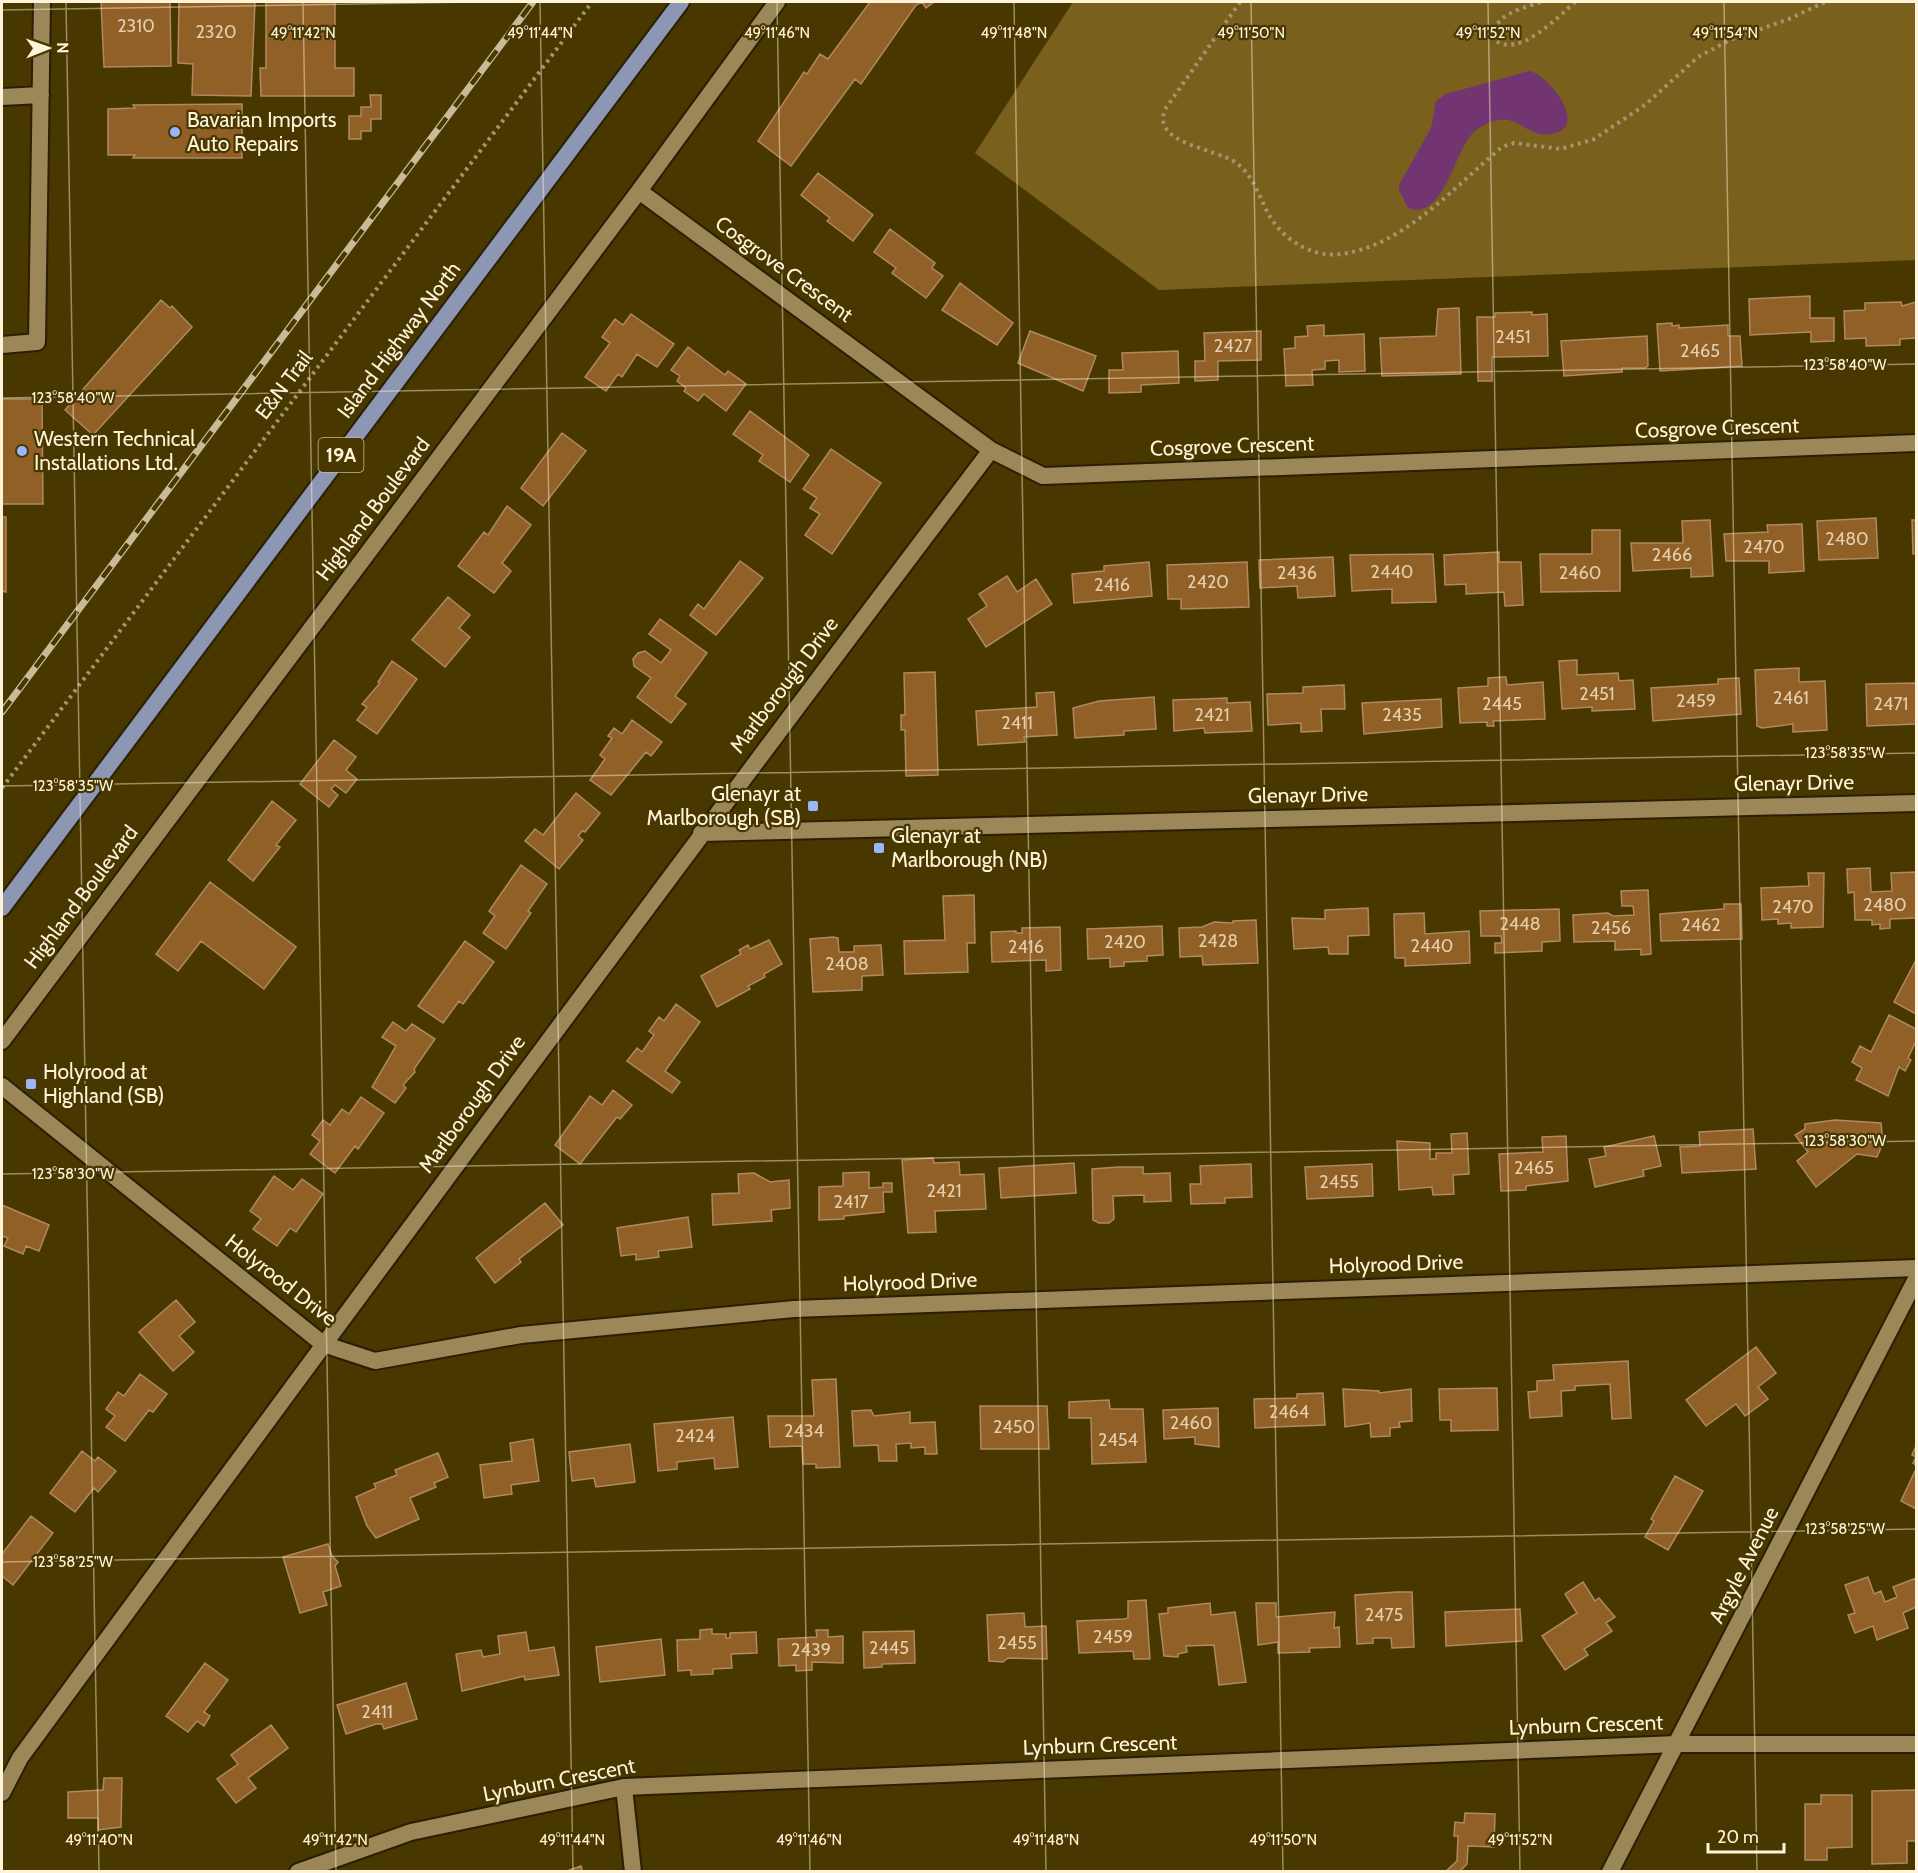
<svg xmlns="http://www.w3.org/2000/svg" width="1918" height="1873" viewBox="0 0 1918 1873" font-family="Cabin,sans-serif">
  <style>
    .green { fill: #79601d }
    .water { fill: #733572 }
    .building { fill: #906026; stroke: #ae8962; stroke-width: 1.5 }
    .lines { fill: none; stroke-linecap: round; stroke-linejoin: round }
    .minor-casing { stroke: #291f06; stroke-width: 20 }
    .tertiary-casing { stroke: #291f06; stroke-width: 20 }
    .primary-casing { stroke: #291f06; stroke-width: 20 }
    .path { stroke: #a4956c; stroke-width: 4; stroke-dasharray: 3 4.5; stroke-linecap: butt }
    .minor { stroke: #9b8757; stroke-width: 16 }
    .tertiary { stroke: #9b8757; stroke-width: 16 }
    .primary { stroke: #8d97b3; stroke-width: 16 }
    .rail-casing { stroke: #c8bb98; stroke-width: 7 }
    .rail { stroke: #493700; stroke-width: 4.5; stroke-dasharray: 14; stroke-linecap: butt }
    .ticks { fill: none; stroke: #fff4da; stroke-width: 1.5; stroke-opacity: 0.45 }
    .poi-dot { fill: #99b5fd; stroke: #493700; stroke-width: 2 }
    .labels { text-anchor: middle; stroke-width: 4.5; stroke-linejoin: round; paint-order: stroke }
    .number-label { font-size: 18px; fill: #e3cfad }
    .shield { fill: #493700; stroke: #c8bb99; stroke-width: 1.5 }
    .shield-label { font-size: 20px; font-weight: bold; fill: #fff4da }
    .poi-label { font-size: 21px; fill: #fff4da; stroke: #493700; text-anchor: start }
    .street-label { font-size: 21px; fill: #fff4da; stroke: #493700 }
    .ticks-label { font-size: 15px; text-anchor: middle; fill: #fff4da; stroke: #493700; stroke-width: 4.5; stroke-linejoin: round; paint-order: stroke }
  </style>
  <rect width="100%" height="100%" fill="#493700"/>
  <path class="green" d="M1073 2H1916V260L1159 290 975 153Z"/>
  <path class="water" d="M1530 71C1546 74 1586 121 1558 132 1524 146 1517 98 1474 132 1455 148 1444 222 1408 208L1399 190V185L1431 128 1436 101 1446 94Z"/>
  <path class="building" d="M101 2H170L171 66 104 67Z
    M179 2H255L251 96 192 95 193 64 178 63Z
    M266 2H335V68H354V96H261L260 68H266Z
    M870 2H934L926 8 922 2 916 5 861 84 855 79 791 166 758 141 804 72 807 74 820 54 828 59Z
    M370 95H381V119H371V131H361V139H349V116H361V107H371Z
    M242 104V158H133L135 155H108V109L135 108 133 105Z
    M818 173 873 215 853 241 827 221 830 218 801 195Z
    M890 229 935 263 932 268 943 276 926 298 892 273 896 268 874 252Z
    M960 283 1013 323 997 345 942 310Z
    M1810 296V318H1834V341L1811 342V332L1750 335 1749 299Z
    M161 300 170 308 172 306 192 327 93 435 65 410Z
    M1901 302 1902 306 1916 302V338L1900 339V345L1866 346V338L1845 339 1844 311 1865 310V303Z
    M1459 308 1461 374 1382 376 1380 338 1436 336 1438 309Z
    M1532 312V315L1547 314 1548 356 1492 357V381H1478L1477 317H1495V313Z
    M631 314 674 344 657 367 637 354 622 377 618 374 606 391 585 377 610 343 602 337 615 319 623 325Z
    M1672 323V326L1679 325V328L1728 325V336H1740L1742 366 1660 371 1657 324Z
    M1324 325V336L1364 334 1365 371 1339 372V360L1325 361V369L1312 370 1313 385 1286 386 1284 349 1295 348V337L1308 336 1307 326Z
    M1030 331 1096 356 1083 391 1018 363Z
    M1261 331V360L1218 361V380L1195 381V361H1205L1204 333Z
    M1647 336 1648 366 1645 368H1622V372L1564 376 1561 341Z
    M688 347 725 375 728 371 746 384 726 411 704 394 698 401 684 391 686 388 677 381 680 376 671 370Z
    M1178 351 1179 383 1141 385V392L1109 393V370H1123L1122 353Z
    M2 399H42L43 504H2Z
    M750 411 809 455 790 482 759 461 763 455 733 434Z
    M562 433 586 451 543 506 521 488Z
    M831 449 881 483 832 554 805 535 820 514 810 508 817 498 803 489Z
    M507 506 531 525 502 563 511 571 494 593 458 566 484 532 488 535Z
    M2 517H6V592L2 591V596Z
    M1876 518 1878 558 1819 560 1817 521Z
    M1710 520 1713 576 1691 577V568L1633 571 1631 543H1683L1682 521Z
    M1912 520H1916V553L1913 554Z
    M1802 524 1804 571 1769 573V561H1726L1724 534 1768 532 1767 525Z
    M1592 530H1620V591L1541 592 1540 554H1592Z
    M1499 552V562H1521L1523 605 1505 606 1504 592 1466 594V584L1445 585 1444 555Z
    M1433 554 1436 602 1392 603V589L1352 591 1350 555Z
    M1333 557 1335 596 1298 598 1297 586 1260 588 1259 560Z
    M740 561 763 578 716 635 690 615 698 604 704 609Z
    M1149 562 1152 596 1074 603 1072 574 1104 571V566Z
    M1247 562 1249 607 1181 609V599H1168L1167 565Z
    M1007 576 1017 592 1036 579 1052 604 986 647 968 619 987 606 979 594Z
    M448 597 470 615 459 628 470 637 445 667 412 640Z
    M660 619 707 653 675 696 686 704 671 723 637 697 651 678 634 666 633 659 638 653 645 651 661 663 671 650 649 634Z
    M1577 660V675L1618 673 1619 681 1633 680 1635 709 1592 711V707L1562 709 1559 661Z
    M392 661 417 679 377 734 357 720 367 707 362 704 380 683 378 682Z
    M1799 668V682L1825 681 1827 730 1793 732V724L1762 728 1757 726 1755 670Z
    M935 672 938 775 906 776 905 730H901V715H905L904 673Z
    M1502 677H1506L1507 685 1543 682 1545 719 1493 721 1494 726H1487V722L1460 723 1458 688 1488 686V678Z
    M1739 678 1741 714 1653 721 1651 688 1718 684V679Z
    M1916 683V724L1867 726 1866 684Z
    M1344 685 1345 709H1321L1322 731 1301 732V723L1268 725 1267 694 1303 693V687Z
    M1054 692 1057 735 1024 737 1025 742 978 745 976 711 1037 707 1036 693Z
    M1154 697 1156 729 1124 731V735L1075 738 1073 708 1099 701Z
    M1227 698V703L1250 702 1252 731 1205 733 1204 728 1174 731 1173 700Z
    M1441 699 1442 727 1364 734 1362 703Z
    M632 720 662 742 651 756 646 752 611 795 590 780 605 759 600 755 612 738 608 736 614 728 622 734Z
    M334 740 356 757 346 770 357 779 346 793 335 785 331 789 338 795 329 807 300 784Z
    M576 793 600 813 585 832 582 831 578 836 583 840 559 869 525 841 535 829 543 835Z
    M272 801 296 820 276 845 280 847 253 881 228 860Z
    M521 865 547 884 528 911 531 913 506 949 483 933 495 916 489 911Z
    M1870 868 1871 892 1892 891 1891 873 1916 872V918L1890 919V928L1880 929V924L1872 925V920H1855L1854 892 1848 893 1847 869Z
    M1808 873H1824L1823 927 1791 928V923L1778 924V919L1762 920 1761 888 1809 886Z
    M210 882 296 947 264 989 201 941 178 971 156 954Z
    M1648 890 1651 954 1641 955V949L1615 950V941L1574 942 1573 915 1608 913 1613 916 1634 915 1633 906H1622L1621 891Z
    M974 895 975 943H967L968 972 905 974 904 941 945 940 943 896Z
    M1724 904H1741L1742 939 1661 941 1660 914 1724 909Z
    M1368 908 1369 935 1348 936V954H1329L1328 947 1294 949 1292 918 1325 919V910Z
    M1559 909 1560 941 1542 942V951L1495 953V943H1502L1501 936H1481L1480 911Z
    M1424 913 1425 934 1469 931 1470 963 1405 966V958H1395L1394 914Z
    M1256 920 1258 963 1203 965 1202 956 1180 957 1179 928 1202 927 1214 922 1233 923V921Z
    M1162 926 1163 955 1147 956V961L1124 962V966L1110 967V958L1088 959 1087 929Z
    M1060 927 1061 970 1046 971V960L992 962 991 932 1016 931V933H1022V928Z
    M833 937 838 938 839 952H854V946L881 945 883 975 862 976V990L813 992 810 939Z
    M769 940 782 964 764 974 765 977 748 986 750 989 717 1007 701 976 741 954 739 950 748 945 750 949Z
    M465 941 494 962 463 1004 459 1001 443 1023 418 1006Z
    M1916 960V1014L1894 1002Z
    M676 1004 700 1022 665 1071 680 1082 672 1093 627 1061 637 1048 642 1052 654 1035 649 1031 659 1017 664 1021Z
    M1889 1015 1916 1029V1041L1908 1058 1911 1060 1905 1071 1899 1067 1888 1096 1856 1080 1862 1068 1852 1062 1860 1046 1871 1052Z
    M393 1022 406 1031 412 1024 435 1039 414 1069 415 1072 403 1085 406 1088 395 1103 372 1087 396 1046 382 1037Z
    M613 1090 632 1105 620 1119 617 1117 580 1164 555 1145 590 1096 602 1105Z
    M361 1097 384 1113 358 1149 355 1146 335 1173 310 1154 320 1141 312 1135 323 1120 330 1125 342 1109 349 1114Z
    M1835 1120 1881 1123 1883 1143 1877 1157 1857 1154 1816 1187 1797 1161 1808 1152 1795 1135 1805 1129V1124Z
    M1753 1129 1756 1169 1682 1173 1680 1147 1700 1146 1699 1132Z
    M1467 1133 1469 1174 1453 1175 1454 1194 1433 1195 1432 1187 1399 1190 1397 1141 1430 1143V1159H1436V1153H1452L1451 1134Z
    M1566 1136 1568 1181 1526 1186V1190L1501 1191 1499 1154 1543 1152 1542 1137Z
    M1654 1136 1661 1166 1643 1170 1644 1176 1595 1187 1589 1159 1606 1156 1604 1147Z
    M933 1158 934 1163 959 1162 960 1175 984 1174 986 1209 935 1211 936 1232 908 1233 902 1160Z
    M1074 1163 1076 1193 1001 1198 999 1168Z
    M1251 1164 1252 1197 1225 1198V1203L1191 1204 1190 1184H1201L1200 1166Z
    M1372 1164 1373 1196 1307 1199 1305 1167Z
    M1118 1167H1143V1174L1170 1173 1171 1201 1144 1202V1195L1113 1196 1114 1219 1109 1223H1099L1093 1220 1092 1169Z
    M869 1172V1188L883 1187V1183H892V1192H883L884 1212 844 1216V1219L819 1220V1187L843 1186V1173Z
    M754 1173 770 1182 789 1180 790 1208 771 1210 772 1221 713 1225 712 1194 739 1193 738 1174Z
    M274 1176 293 1190 302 1179 323 1194 296 1232 290 1228 277 1246 253 1229 261 1219 250 1211Z
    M545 1203 563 1225 519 1259 521 1262 495 1283 476 1258Z
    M2 1205 49 1225 39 1251 26 1246 23 1254 4 1246 8 1238 2 1236Z
    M688 1217 692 1247 658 1251 659 1257 636 1260V1254L621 1256 617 1228Z
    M176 1300 195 1322 179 1336 194 1352 173 1371 139 1332Z
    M1756 1347 1776 1373 1758 1387 1768 1399 1745 1416 1736 1404 1706 1426 1686 1400Z
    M1628 1361 1631 1418 1612 1419 1610 1384 1575 1386V1390L1561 1391 1562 1416 1530 1418 1528 1392 1537 1391V1381L1554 1380 1553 1365Z
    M140 1374 167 1394 153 1412 149 1410 125 1441 106 1427 115 1416 106 1409 118 1392 124 1396Z
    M836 1379 840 1467 816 1468V1464H803L802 1446 770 1447 768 1416H814L812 1380Z
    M1497 1388 1498 1430 1451 1431V1420H1440L1439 1389Z
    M1343 1389 1379 1391V1393L1411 1389 1412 1421 1399 1422 1400 1427 1390 1428V1436L1371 1437 1370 1423 1345 1427Z
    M1323 1393 1325 1425 1255 1428 1254 1399 1297 1398V1394Z
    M1109 1400 1110 1409H1143L1146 1462 1092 1464 1091 1418H1069V1402Z
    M980 1406H1047L1049 1449H981Z
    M1218 1408 1219 1447 1195 1444V1437L1164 1439 1163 1410Z
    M871 1410 874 1416 910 1412V1423L935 1422 937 1454H925V1447L911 1448V1443L896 1444 897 1461H879L878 1445 854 1446 852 1411Z
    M733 1417 738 1467 715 1469 714 1458 677 1462V1469L658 1471 654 1424Z
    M533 1439 539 1481 511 1485 512 1494 484 1498 480 1465 512 1461 510 1443Z
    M630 1444 635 1482 596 1487 594 1478 572 1481 569 1452Z
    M1916 1446V1465L1913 1463 1916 1457 1912 1455Z
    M82 1451 95 1461 98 1457 116 1471 98 1492 94 1488 75 1512 50 1493Z
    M438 1453 448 1477 434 1483 436 1487 410 1498 419 1519 376 1538 367 1526 356 1497 376 1488 374 1484 397 1475 395 1470Z
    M1916 1469V1509L1901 1501Z
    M1675 1476 1703 1491 1668 1550 1645 1537 1654 1521 1651 1519Z
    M31 1516 53 1533 13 1585 2 1576V1554Z
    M328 1544 332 1556 338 1562 335 1566 341 1586 323 1592 327 1605 300 1613 283 1557Z
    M1868 1577 1874 1594 1881 1591 1885 1602 1897 1597 1893 1587 1916 1578V1607L1903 1613 1908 1628 1877 1640 1873 1626 1855 1633 1848 1615 1855 1613 1845 1585Z
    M1583 1582 1595 1601 1599 1598 1615 1617 1606 1623 1612 1631 1584 1649 1588 1655 1565 1670 1542 1636 1577 1613 1565 1594Z
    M1397 1592H1412L1414 1647 1392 1648 1391 1638H1373V1643L1357 1644 1355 1595Z
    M1146 1600 1150 1659H1134L1133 1651 1079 1653 1077 1621 1124 1619 1128 1618V1601Z
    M1210 1603 1211 1615 1235 1612 1246 1682 1219 1685 1214 1645 1186 1646 1187 1652 1178 1654V1657L1164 1656 1159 1614 1168 1613V1608Z
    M1256 1603H1276V1617L1335 1612 1334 1628 1339 1627 1340 1647 1309 1648 1310 1652 1278 1653V1642L1258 1645Z
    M1520 1609 1522 1641 1446 1646 1445 1612Z
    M1024 1613 1025 1627 1046 1626 1047 1659 1008 1658 1003 1662 989 1661 987 1615Z
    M712 1629V1634H726V1638H730V1633L756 1632 757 1653 731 1654 732 1668 713 1669V1674L691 1675V1670L678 1671 677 1640 700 1639V1630Z
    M816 1630H828V1637L843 1636V1663L812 1662V1670L796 1671V1665L779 1666 778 1639 817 1637Z
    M914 1631 915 1663 882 1664V1667L864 1668 863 1632Z
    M526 1632 529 1651 554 1647 559 1675 525 1680 524 1676 520 1677 462 1691 456 1654 481 1650 483 1657 500 1654 498 1636Z
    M661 1639 665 1675 600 1682 596 1647Z
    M205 1663 228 1680 204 1712 210 1716 204 1726 197 1721 188 1732 166 1716Z
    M406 1683 417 1719 384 1729 382 1724H376L346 1734 337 1705Z
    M271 1725 288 1748 248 1778 256 1788 236 1803 217 1779 238 1764 231 1755Z
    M104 1778H122L121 1827 98 1830V1818H68V1792L103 1790Z
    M1916 1790V1841H1907V1863L1872 1864V1791Z
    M1821 1795H1852V1847L1827 1848V1860H1805V1804H1821Z
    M1465 1813 1495 1814 1494 1847 1468 1846 1467 1864 1461 1870 1463 1872H1445L1457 1861 1458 1836H1454L1455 1822 1464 1823Z
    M581 1866 583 1872H564Z"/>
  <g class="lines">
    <g class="minor-casing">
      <path id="minor" d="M2 97 41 95
        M639 191 991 450 1043 476 1916 443
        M2 345 37 342 42 2
        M701 833 1916 803
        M2 1041 639 191 777 2
        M2 1086 323 1344 375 1361 521 1335 794 1309 1916 1268
        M624 1787 633 1872
        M2 1793 20 1758C341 1320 663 883 991 450
        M298 1872 411 1832 624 1787 1677 1744H1916"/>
    </g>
    <g class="tertiary-casing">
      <path id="tertiary" d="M1610 1872 1916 1279"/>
    </g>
    <g class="primary-casing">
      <path id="primary" d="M2 908 681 2"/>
    </g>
    <path class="path" d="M1240 2 1166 108C1148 143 1217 149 1235 162 1254 175 1259 197 1269 215 1283 240 1313 258 1341 254 1404 246 1456 185 1502 147L1514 143 1561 149 1594 139 1645 105 1698 57 1730 40 1789 19 1825 2
      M1540 2C1521 9 1490 15 1495 40 1518 59 1558 17 1575 2
      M2 788 592 2"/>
    <use href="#minor" class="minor"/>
    <use href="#tertiary" class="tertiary"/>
    <use href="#primary" class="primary"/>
    <g class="rail-casing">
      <path id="rail" d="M2 712 533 2"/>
    </g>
    <use href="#rail" class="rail"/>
  </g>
  <path class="ticks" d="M66 2 99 1872M303 2 336 1872M540 2 573 1872M777 2 810 1872M1014 2 1046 1872M1251 2 1283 1872M1488 2 1520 1872M1724 2 1757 1872M2 10 472 2M2 398 1916 364M2 786 1916 753M2 1174 1916 1141M2 1562 1916 1529"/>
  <g class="poi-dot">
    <circle cx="175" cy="132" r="6"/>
    <circle cx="22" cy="451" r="6"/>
    <rect x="807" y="800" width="12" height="12" rx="3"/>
    <rect x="873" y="842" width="12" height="12" rx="3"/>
    <rect x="25" y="1078" width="12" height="12" rx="3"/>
  </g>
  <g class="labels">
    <g class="number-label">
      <text x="136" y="32">2310</text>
      <text x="216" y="38">2320</text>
      <text x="1513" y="343">2451</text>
      <text x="1233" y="352">2427</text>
      <text x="1700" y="357">2465</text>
      <text x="1847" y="545">2480</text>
      <text x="1764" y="553">2470</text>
      <text x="1672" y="561">2466</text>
      <text x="1392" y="578">2440</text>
      <text x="1297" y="579">2436</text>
      <text x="1580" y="579">2460</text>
      <text x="1208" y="588">2420</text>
      <text x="1112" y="591">2416</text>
      <text x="1597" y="700">2451</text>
      <text x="1791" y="704">2461</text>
      <text x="1696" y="707">2459</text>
      <text x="1502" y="710">2445</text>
      <text x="1891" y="710">2471</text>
      <text x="1212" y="721">2421</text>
      <text x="1402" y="721">2435</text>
      <text x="1017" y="729">2411</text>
      <text x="1885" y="911">2480</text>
      <text x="1793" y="913">2470</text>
      <text x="1520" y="930">2448</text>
      <text x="1701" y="931">2462</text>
      <text x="1611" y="934">2456</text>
      <text x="1218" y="947">2428</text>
      <text x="1125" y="948">2420</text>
      <text x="1432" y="952">2440</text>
      <text x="1026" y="953">2416</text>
      <text x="847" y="970">2408</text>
      <text x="1534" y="1174">2465</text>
      <text x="1339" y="1188">2455</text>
      <text x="944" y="1197">2421</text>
      <text x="851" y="1208">2417</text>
      <text x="1289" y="1418">2464</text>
      <text x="1191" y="1429">2460</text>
      <text x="1014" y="1433">2450</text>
      <text x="804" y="1437">2434</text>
      <text x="695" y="1442">2424</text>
      <text x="1118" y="1446">2454</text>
      <text x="1384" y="1621">2475</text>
      <text x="1113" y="1643">2459</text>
      <text x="1017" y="1649">2455</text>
      <text x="889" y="1654">2445</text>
      <text x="811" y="1656">2439</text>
      <text x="377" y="1718">2411</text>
    </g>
    <rect class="shield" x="318.5" y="438" width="45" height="34" rx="4.5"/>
    <g class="shield-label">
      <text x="341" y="462">19A</text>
    </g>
    <g class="poi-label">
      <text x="187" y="127">Bavarian Imports<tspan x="187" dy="24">Auto Repairs</tspan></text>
      <text x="34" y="446">Western Technical<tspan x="34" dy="24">Installations Ltd.</tspan></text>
      <text x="801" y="801" text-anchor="end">Glenayr at<tspan x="801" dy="24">Marlborough (SB)</tspan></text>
      <text x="891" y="843">Glenayr at<tspan x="891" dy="24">Marlborough (NB)</tspan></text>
      <text x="43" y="1079">Holyrood at<tspan x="43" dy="24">Highland (SB)</tspan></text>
    </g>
    <g class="street-label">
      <text transform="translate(784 269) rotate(36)" y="7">Cosgrove Crescent</text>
      <text transform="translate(399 340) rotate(-53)" y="7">Island Highway North</text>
      <text transform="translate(284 385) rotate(-53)" y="7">E&amp;N Trail</text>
      <text transform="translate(1717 428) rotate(-2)" y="7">Cosgrove Crescent</text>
      <text transform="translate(1232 446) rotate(-2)" y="7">Cosgrove Crescent</text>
      <text transform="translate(373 509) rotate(-53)" y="7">Highland Boulevard</text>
      <text transform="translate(784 685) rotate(-53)" y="7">Marlborough Drive</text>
      <text transform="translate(1794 783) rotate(-1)" y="7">Glenayr Drive</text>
      <text transform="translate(1308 795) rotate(-1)" y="7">Glenayr Drive</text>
      <text transform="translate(81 897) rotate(-53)" y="7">Highland Boulevard</text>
      <text transform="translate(472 1104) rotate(-54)" y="7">Marlborough Drive</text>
      <text transform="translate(1396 1264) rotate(-2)" y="7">Holyrood Drive</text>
      <text transform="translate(281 1280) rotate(38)" y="7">Holyrood Drive</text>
      <text transform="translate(910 1282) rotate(-2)" y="7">Holyrood Drive</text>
      <text transform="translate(1744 1565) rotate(-63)" y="7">Argyle Avenue</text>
      <text transform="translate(1586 1725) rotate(-2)" y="7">Lynburn Crescent</text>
      <text transform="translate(1100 1745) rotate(-2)" y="7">Lynburn Crescent</text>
      <text transform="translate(559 1780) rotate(-11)" y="7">Lynburn Crescent</text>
    </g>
  </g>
  <g class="ticks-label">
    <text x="303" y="38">49°11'42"N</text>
    <text x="540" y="38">49°11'44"N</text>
    <text x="777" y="38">49°11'46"N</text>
    <text x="1014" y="38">49°11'48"N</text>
    <text x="1251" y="38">49°11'50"N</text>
    <text x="1488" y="38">49°11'52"N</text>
    <text x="1725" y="38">49°11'54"N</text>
    <text x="1845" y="370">123°58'40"W</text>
    <text x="73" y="403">123°58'40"W</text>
    <text x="1845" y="758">123°58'35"W</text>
    <text x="73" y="791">123°58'35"W</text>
    <text x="1845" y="1146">123°58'30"W</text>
    <text x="73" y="1179">123°58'30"W</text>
    <text x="1845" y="1534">123°58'25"W</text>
    <text x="73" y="1567">123°58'25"W</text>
    <text x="99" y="1845">49°11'40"N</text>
    <text x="335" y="1845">49°11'42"N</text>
    <text x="572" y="1845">49°11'44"N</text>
    <text x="809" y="1845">49°11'46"N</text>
    <text x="1046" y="1845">49°11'48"N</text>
    <text x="1283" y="1845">49°11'50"N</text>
    <text x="1520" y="1845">49°11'52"N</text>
  </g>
  <rect width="1918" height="1873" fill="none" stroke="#fff4da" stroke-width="6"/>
  <g transform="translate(48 48) rotate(89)" stroke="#493700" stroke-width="4.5" paint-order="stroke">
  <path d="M0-4.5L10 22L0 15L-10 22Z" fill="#fff4da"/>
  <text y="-9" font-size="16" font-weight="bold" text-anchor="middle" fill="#fff4da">N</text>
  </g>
  <path d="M1708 1843v9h76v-9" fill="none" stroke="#fff4da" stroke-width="3"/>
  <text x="1717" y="1843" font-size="18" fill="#fff4da" stroke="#493700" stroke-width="4.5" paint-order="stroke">20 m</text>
</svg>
